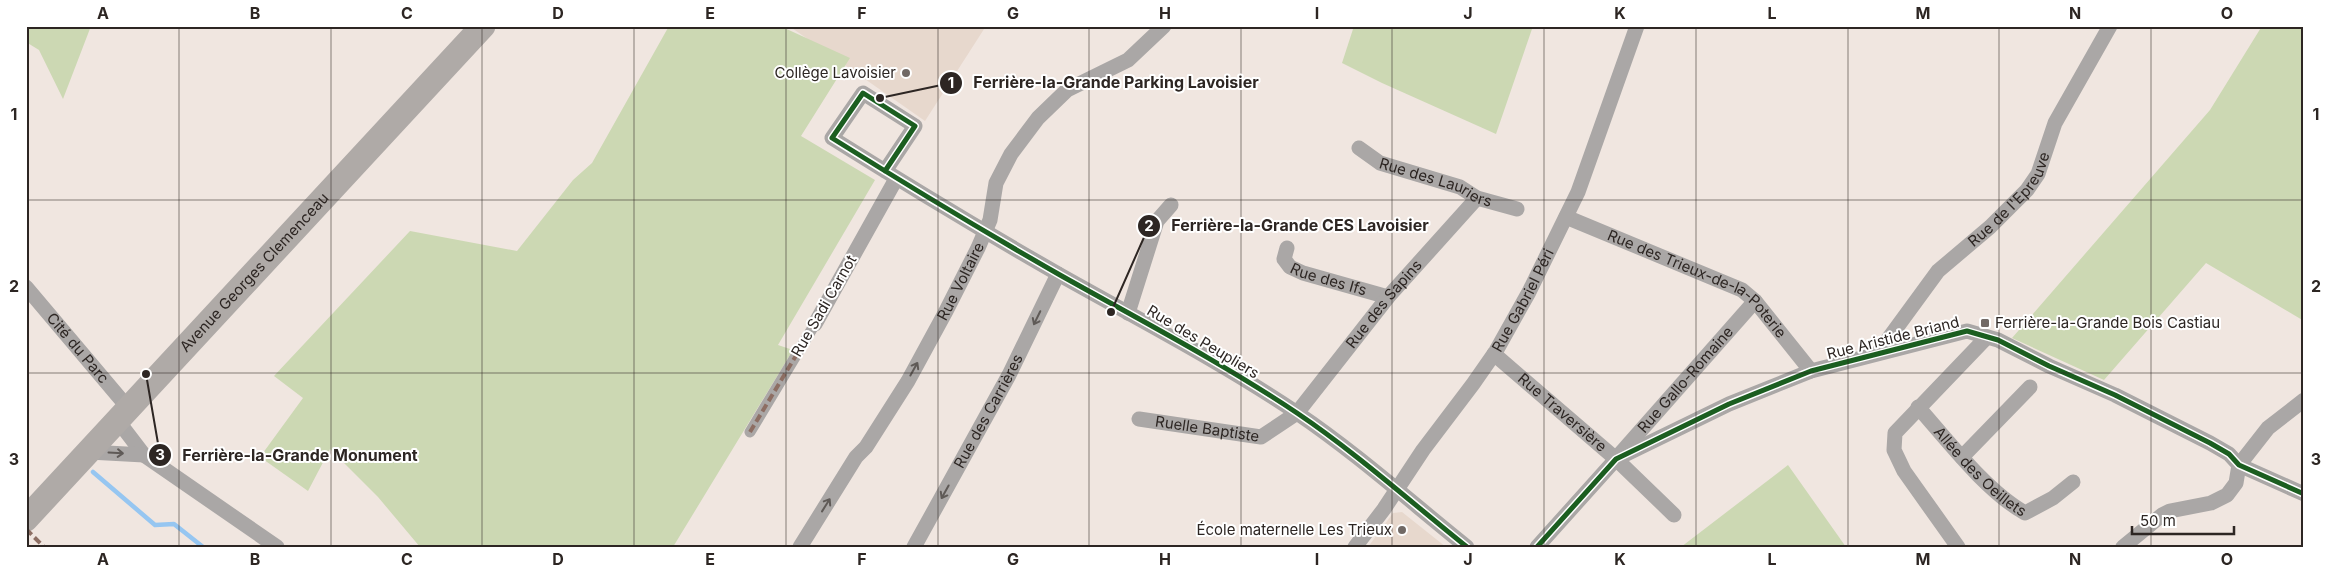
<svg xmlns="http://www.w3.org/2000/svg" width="2330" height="573" viewBox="0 0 2330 573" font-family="Inter,sans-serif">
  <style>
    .education { fill: #e7d8cd }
    .green { fill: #ccd8b3 }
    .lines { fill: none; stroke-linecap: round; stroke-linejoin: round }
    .stream { stroke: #96c6f1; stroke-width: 4.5 }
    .pedestrian { stroke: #aaa7a6; stroke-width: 11 }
    .minor { stroke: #aaa7a6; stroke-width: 15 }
    .primary { stroke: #afaaa7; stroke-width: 25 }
    .quiet { stroke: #8d6e63; stroke-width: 4; stroke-dasharray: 8 4; stroke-linecap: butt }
    .cycleway-casing { stroke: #fff; stroke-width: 8 }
    .cycleway { stroke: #1b5e20; stroke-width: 5 }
    .oneway { stroke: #5f5a57 }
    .grid { fill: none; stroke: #2d2623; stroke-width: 1; stroke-opacity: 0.55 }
    .poi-dot { fill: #716965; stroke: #fff; stroke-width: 2 }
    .labels { text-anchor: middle; stroke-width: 4; stroke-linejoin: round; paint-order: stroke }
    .poi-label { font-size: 15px; fill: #2d2623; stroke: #fff; text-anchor: end }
    .street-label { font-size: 15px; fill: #2d2623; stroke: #fff }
    .leader { fill: none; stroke: #2d2623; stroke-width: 2 }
    .callout-dot { fill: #2d2623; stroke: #fff; stroke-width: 2 }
    .mark-label { font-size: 15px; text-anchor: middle; font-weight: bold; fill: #fff }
    .callout-label { font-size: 16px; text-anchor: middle; font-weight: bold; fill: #2d2623; stroke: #fff; stroke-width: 4; stroke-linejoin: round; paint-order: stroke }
    .neatline { fill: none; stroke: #2d2623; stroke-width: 2 }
    .grid-label { font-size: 16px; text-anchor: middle; font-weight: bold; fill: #2d2623 }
  </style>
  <rect width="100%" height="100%" fill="#f0e6e0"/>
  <path class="education" d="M789 26H986L925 121Z
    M1402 512 1446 547H1368L1393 513Z"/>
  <path class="green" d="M26 26H91L63 99 39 50 26 42Z
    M669 26H780L850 58 801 136 875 180 778 345 793 350 673 547H420L378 497 330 449 308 491 260 457 303 398 274 376 410 231 517 251 573 180 592 163Z
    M1354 26H1533L1496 134 1382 83 1342 63Z
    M2262 26H2304V321L2206 263 2104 380 2012 338 2210 110Z
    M1788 465 1846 547H1681Z"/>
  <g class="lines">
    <path class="stream" d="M93 472 155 525 174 524 203 547"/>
    <path class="pedestrian" d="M750 432 815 324"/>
    <g class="minor">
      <path id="s1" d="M1359 148 1380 163 1460 187 1477 198 1517 209"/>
      <path d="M885 171 915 126 863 93 832 138C907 185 983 231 1060 275 1140 320 1221 362 1297 413 1355 452 1412 503 1467 547"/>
      <path id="s2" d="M1566 217 1742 290 1755 301 1811 371"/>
      <path id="s3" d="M1287 248 1284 259 1290 267 1303 273 1388 297"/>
      <path id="s4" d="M26 287 129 409"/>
      <path d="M1128 313 1157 221 1171 205"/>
      <path d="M815 324 896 179"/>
      <path id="s5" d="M1878 353 1938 271 1990 227 2027 190 2038 174 2055 123 2110 26"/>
      <path id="s6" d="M1494 354 1616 459 1674 515"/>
      <path id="s7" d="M1918 407C1948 441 1986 491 2025 513L2053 498 2073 482"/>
      <path id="s8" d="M1139 419 1261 437 1297 413 1388 297 1477 198"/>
      <path d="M118 421 144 455 277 547"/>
      <path d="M89 452 144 455"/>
      <path id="s9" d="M1620 454 1755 301"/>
      <path d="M1962 457 2030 387"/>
      <path id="s10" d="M800 547 856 457 866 447 908 381 945 313 978 248 990 220 996 183 1011 154 1038 118 1067 90 1128 60 1164 26"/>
      <path id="s11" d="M914 547 1009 375 1058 274"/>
      <path id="s12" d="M1355 547 1384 509 1423 450 1473 384 1496 351 1529 292 1578 192 1637 26"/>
      <path d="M1537 547 1616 459 1729 404 1811 371 1967 331 1998 340 2049 366 2115 395 2210 443 2229 454 2239 465 2304 494"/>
      <path d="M1958 547 1904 471 1894 450 1895 433 1987 337"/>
      <path d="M2123 547 2162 515 2170 511 2211 503 2227 495 2236 483 2239 465 2268 428 2304 400"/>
    </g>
    <path class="primary" id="s13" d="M26 519 483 26"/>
    <path class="quiet" d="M750 432 815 324
      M26 529 44 547"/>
    <g class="cycleway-casing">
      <path id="cycleway" d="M885 171 915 126 863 93 832 138C907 185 983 231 1060 275 1140 320 1221 362 1297 413 1355 452 1412 503 1467 547
        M1537 547 1616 459 1729 404 1811 371 1967 331 1998 340 2049 366 2115 395 2210 443 2229 454 2239 465 2304 494"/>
    </g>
    <use href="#cycleway" class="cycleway"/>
  </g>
  <defs><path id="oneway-shaft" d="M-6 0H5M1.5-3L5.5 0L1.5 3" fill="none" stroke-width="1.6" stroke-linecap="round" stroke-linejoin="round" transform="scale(1.25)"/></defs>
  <g class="oneway">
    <use href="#oneway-shaft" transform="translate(1037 318) rotate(116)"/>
    <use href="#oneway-shaft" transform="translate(914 369) rotate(-61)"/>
    <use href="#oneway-shaft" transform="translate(116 453) rotate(3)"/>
    <use href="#oneway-shaft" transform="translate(945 492) rotate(119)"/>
    <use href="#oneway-shaft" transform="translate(826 505) rotate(-58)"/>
  </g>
  <path class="grid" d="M179 26V547M331 26V547M482 26V547M634 26V547M786 26V547M938 26V547M1089 26V547M1241 26V547M1392 26V547M1544 26V547M1696 26V547M1848 26V547M1999 26V547M2151 26V547M26 200H2304M26 373H2304"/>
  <g class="poi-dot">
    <circle cx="906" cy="73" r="5"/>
    <rect x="1980" y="318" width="10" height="10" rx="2.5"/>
    <circle cx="1402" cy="530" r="5"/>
  </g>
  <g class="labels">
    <g class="poi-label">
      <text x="896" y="78">Collège Lavoisier</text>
      <text x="1995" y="328" text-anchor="start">Ferrière-la-Grande Bois Castiau</text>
      <text x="1392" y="535">École maternelle Les Trieux</text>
    </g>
    <g class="street-label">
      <text dy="5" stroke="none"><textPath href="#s1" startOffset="85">Rue des Lauriers</textPath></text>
      <text dy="5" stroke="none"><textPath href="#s5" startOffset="204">Rue de l'Epreuve</textPath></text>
      <text dy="5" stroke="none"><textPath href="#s13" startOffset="336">Avenue Georges Clemenceau</textPath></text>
      <text dy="5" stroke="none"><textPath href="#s3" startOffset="62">Rue des Ifs</textPath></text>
      <text dy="5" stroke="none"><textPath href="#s10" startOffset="311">Rue Voltaire</textPath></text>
      <text dy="5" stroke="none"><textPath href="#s2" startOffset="149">Rue des Trieux-de-la-Poterie</textPath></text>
      <text dy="5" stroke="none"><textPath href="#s12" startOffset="299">Rue Gabriel Péri</textPath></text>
      <text dy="5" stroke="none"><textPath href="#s8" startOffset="306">Rue des Sapins</textPath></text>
      <text transform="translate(824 306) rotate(-60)" y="5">Rue Sadi Carnot</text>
      <text transform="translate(1893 338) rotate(-14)" y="5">Rue Aristide Briand</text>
      <text transform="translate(1203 342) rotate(31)" y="5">Rue des Peupliers</text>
      <text dy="5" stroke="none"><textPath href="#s4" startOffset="80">Cité du Parc</textPath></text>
      <text dy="5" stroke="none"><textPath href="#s9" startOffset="99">Rue Gallo-Romaine</textPath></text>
      <text dy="5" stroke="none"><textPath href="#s11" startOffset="155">Rue des Carrières</textPath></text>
      <text dy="5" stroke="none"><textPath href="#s6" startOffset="90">Rue Traversière</textPath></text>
      <text dy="5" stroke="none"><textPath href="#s8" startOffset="69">Ruelle Baptiste</textPath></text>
      <text dy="5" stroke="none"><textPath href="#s7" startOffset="90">Allée des Oeillets</textPath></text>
    </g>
  </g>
  <path class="leader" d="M880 98L951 83M1111 312L1149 226M146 374L160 455"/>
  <g class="callout-dot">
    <circle cx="880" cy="98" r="5"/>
    <circle cx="1111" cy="312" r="5"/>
    <circle cx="146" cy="374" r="5"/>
    <circle cx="951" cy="83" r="12"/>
    <circle cx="1149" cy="226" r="12"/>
    <circle cx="160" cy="455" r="12"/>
  </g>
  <g class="mark-label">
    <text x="951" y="88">1</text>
    <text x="1149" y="231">2</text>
    <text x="160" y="460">3</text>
  </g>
  <g class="callout-label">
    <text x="1116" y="88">Ferrière-la-Grande Parking Lavoisier</text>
    <text x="1300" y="231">Ferrière-la-Grande CES Lavoisier</text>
    <text x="300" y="461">Ferrière-la-Grande Monument</text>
  </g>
  <rect width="2330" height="573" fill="none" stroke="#ffffff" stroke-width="55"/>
  <path d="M2132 526v8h102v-8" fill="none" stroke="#2d2623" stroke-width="2.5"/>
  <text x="2140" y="526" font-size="15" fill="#2d2623" stroke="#ffffff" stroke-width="4" paint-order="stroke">50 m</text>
  <rect x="28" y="28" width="2274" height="518" class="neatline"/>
  <g class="grid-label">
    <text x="103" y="19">A</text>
    <text x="255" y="19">B</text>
    <text x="407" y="19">C</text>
    <text x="558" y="19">D</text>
    <text x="710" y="19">E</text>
    <text x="862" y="19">F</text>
    <text x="1013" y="19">G</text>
    <text x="1165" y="19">H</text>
    <text x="1317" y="19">I</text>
    <text x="1468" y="19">J</text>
    <text x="1620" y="19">K</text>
    <text x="1772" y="19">L</text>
    <text x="1923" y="19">M</text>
    <text x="2075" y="19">N</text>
    <text x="2227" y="19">O</text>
    <text x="14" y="120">1</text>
    <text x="2316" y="120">1</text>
    <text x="14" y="292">2</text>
    <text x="2316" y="292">2</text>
    <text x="14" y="465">3</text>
    <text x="2316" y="465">3</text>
    <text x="103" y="565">A</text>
    <text x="255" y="565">B</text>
    <text x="407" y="565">C</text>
    <text x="558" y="565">D</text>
    <text x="710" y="565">E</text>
    <text x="862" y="565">F</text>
    <text x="1013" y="565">G</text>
    <text x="1165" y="565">H</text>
    <text x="1317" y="565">I</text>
    <text x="1468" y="565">J</text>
    <text x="1620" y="565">K</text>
    <text x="1772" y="565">L</text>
    <text x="1923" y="565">M</text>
    <text x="2075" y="565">N</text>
    <text x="2227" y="565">O</text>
  </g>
</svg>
